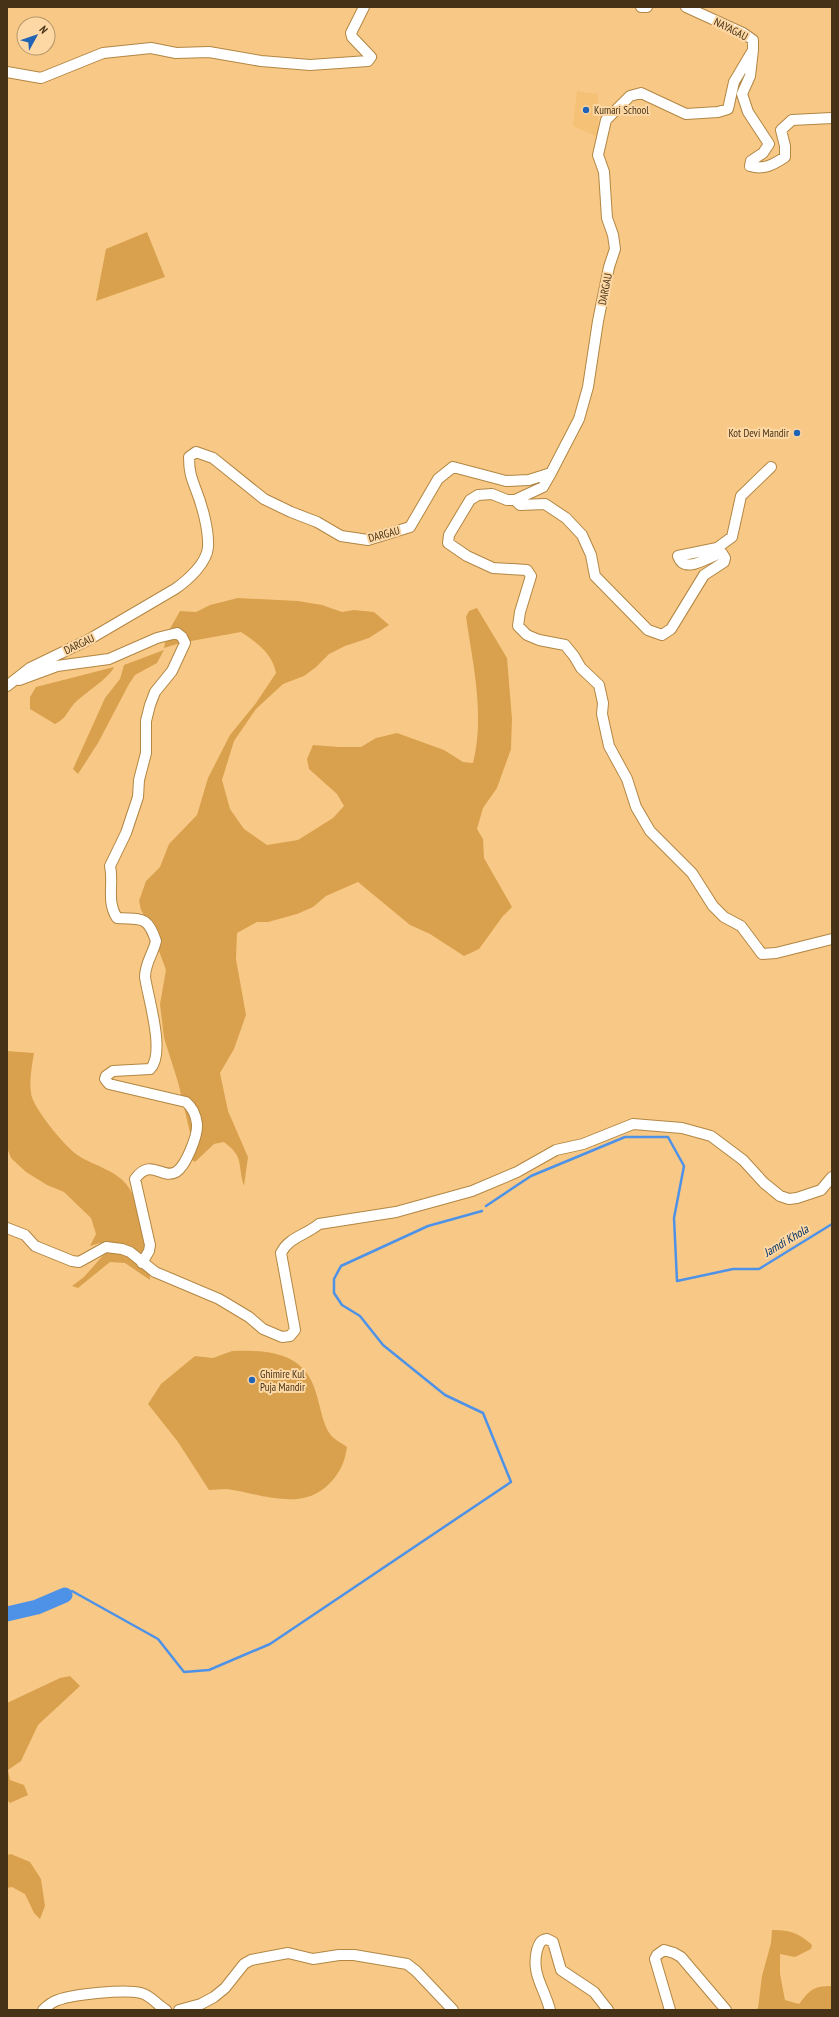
<svg xmlns="http://www.w3.org/2000/svg" width="839" height="2017" viewBox="0 0 839 2017" font-family="'PT Sans Narrow',sans-serif">
  <style>
    .built { fill: #f5c176 }
    .green { fill: #d9a14d }
    .lines { fill: none; stroke-linecap: round; stroke-linejoin: round }
    .stream { stroke: #4e92e8; stroke-width: 2.5 }
    .river { stroke: #4e92e8; stroke-width: 15 }
    .minor-casing { stroke: #b28643; stroke-width: 12 }
    .minor { stroke: #fff; stroke-width: 10 }
    .poi-dot { fill: #2164b5; stroke: #fed8a4; stroke-width: 1.5 }
    .labels { text-anchor: middle; stroke-width: 4; stroke-linejoin: round; paint-order: stroke }
    .street-label { font-size: 11px; fill: #463317; stroke: #fed8a4 }
    .poi-label { font-size: 11px; fill: #463317; stroke: #fed8a4; text-anchor: start }
    .water-label { font-size: 12px; font-style: italic; fill: #013268; stroke: #fed8a4 }
  </style>
  <rect width="100%" height="100%" fill="#f8c986"/>
  <path class="built" d="M577 91 598 94V137L573 126Z"/>
  <path class="green" d="M147 232 165 277 96 301 106 249Z
    M238 598 298 601 322 605 342 612 354 610 374 612 389 625 369 638 345 646 329 654 316 667 304 676 283 684 256 709 234 741 222 780 230 809 244 829 267 845 298 840 333 818 344 806 337 794 309 769 307 759 313 745 339 747H361L376 738 397 733 444 750 463 762 473 763C485 715 473 665 466 617L469 611 477 608 507 658 512 719 511 749 497 788 483 808 477 829 483 839 484 858 512 907 503 916 479 949 464 956 430 934 410 925 358 882 326 896 313 907 297 914 268 922H257L237 933 236 959 246 1015 234 1049 220 1073 228 1111 248 1157 244 1186C237 1164 245 1158 224 1142L214 1144 195 1162 188 1157 192 1141 178 1082 164 1038 160 1004 166 970 149 924 141 910 139 901 146 881 160 867 169 844 197 815 208 778 230 735 256 703 276 673C272 653 257 643 241 632L180 643 164 648 167 634 180 611 196 612 210 605Z
    M164 650 157 663 135 675 129 684 98 743 78 774 73 769 105 698 120 679 124 665Z
    M114 667C110 677 88 691 78 700 68 708 68 718 55 724L30 709V697L36 687Z
    M7 1051 34 1053C32 1066 29 1080 31 1093 32 1107 64 1145 76 1154 91 1165 118 1170 129 1188 145 1214 148 1250 150 1280L125 1263 110 1262 78 1288 72 1286 84 1277 106 1252 100 1243 90 1246 96 1234 91 1218 64 1192 47 1185 26 1172 11 1158 7 1148Z
    M232 1351C269 1350 305 1352 316 1393 320 1405 323 1425 330 1434 333 1439 342 1443 347 1447 345 1461 341 1471 331 1482 303 1513 262 1494 227 1489 221 1489 215 1490 209 1490L178 1442 148 1404 161 1384 195 1356 213 1358Z
    M70 1676 80 1686 38 1725 21 1761 8 1770 10 1780 24 1785 28 1795 10 1803 7 1800V1703L60 1678Z
    M11 1854 30 1862 41 1879 45 1906 40 1919 34 1913 25 1894 12 1887 7 1888V1855Z
    M772 1930C790 1930 799 1933 812 1945L811 1949 795 1957 780 1954V1974L785 2000 799 2004C810 1990 813 1986 832 1986V2010H755L758 2008 762 1976 771 1943Z"/>
  <g class="lines">
    <path class="stream" d="M486 1206 531 1176 625 1137H668L684 1166 674 1218 677 1281 733 1269H759L832 1224
      M72 1591 158 1639 184 1672 209 1670 270 1644 511 1482 483 1413 445 1395 383 1345 360 1316 342 1305 334 1293V1279L341 1266 428 1226 482 1211"/>
    <path class="river" d="M7 1614 37 1607 65 1595"/>
    <g class="minor-casing">
      <path id="minor" d="M641 7H647
        M753 50 750 76 742 94 748 112 769 144 763 153 751 161 750 166C764 170 773 165 785 157V146L781 130 792 120 832 118
        M7 72 41 78 103 53 151 48 176 53 209 52 261 61 310 65 368 61 371 57 352 37 351 33 364 7
        M551 473 543 487 515 500H507L492 494 478 495 470 500 449 535 448 543 467 556 493 568 527 570 531 576 520 612 518 626 527 635 539 640 565 645 574 656 581 668 599 685 603 703 602 714 609 746 627 779 636 807 650 831 692 873 713 906 724 917 741 926 762 954 776 953 832 939
        M515 500 520 505 545 504 566 518 582 535 591 555 595 576 648 630 662 635 671 629 704 575 724 562 725 558 722 553C710 555 685 576 678 556L717 548 732 537 741 496 771 467
        M19 680 57 666 109 659 157 638 177 633 182 637 185 643 172 671 155 692 150 705 146 721V753L139 780 138 797 126 833 110 866C114 884 106 901 117 918 140 920 147 914 156 941 153 954 145 963 145 977 148 998 166 1054 150 1069L113 1071 106 1076 105 1079 109 1084 186 1102C192 1107 196 1116 197 1124 198 1135 186 1166 176 1172 162 1180 151 1157 135 1179L150 1245 149 1251 142 1263
        M7 686 30 668 88 640 175 589C188 580 207 563 208 547 209 530 202 505 196 490 191 477 189 471 189 457L196 452 213 458 264 499 291 512 317 522 341 536 368 540 410 527 438 479 453 467 506 481 529 480 551 473 579 419 588 387 598 321 609 267 615 249 613 235 607 218 604 172 598 155 606 120 630 96 641 93 686 114 718 112 728 109 734 82 753 50V40L743 33 686 7
        M7 1228 25 1235 35 1246 72 1261 79 1262 106 1247 122 1249 130 1252 155 1272 219 1299 249 1317 263 1329 282 1337 290 1336 295 1330 281 1253C289 1237 306 1235 319 1224L396 1212 472 1191 517 1172 556 1150 583 1144 633 1124 682 1128 711 1136 743 1160 764 1183 780 1196 789 1199 797 1198 821 1190 832 1177
        M43 2010C47 2006 52 2002 58 2000 74 1994 125 1989 141 1993 152 1996 157 2005 166 2010
        M179 2010 201 2004 214 1997 225 1988 244 1964 251 1960 288 1953 313 1959 339 1955H354L407 1964 416 1971 453 2010
        M550 2010C544 1987 531 1974 537 1950 539 1944 540 1940 547 1939L553 1942 561 1970 594 1992 608 2010
        M670 2010 655 1959 657 1955 664 1950 674 1953 681 1957 726 2010"/>
    </g>
    <use href="#minor" class="minor"/>
  </g>
  <g class="poi-dot">
    <circle cx="586" cy="110" r="4"/>
    <circle cx="797" cy="433" r="4"/>
    <circle cx="252" cy="1380" r="4"/>
  </g>
  <g class="labels">
    <g class="street-label">
      <text transform="translate(731 29) rotate(27)" y="4">NAYAGAU</text>
      <text transform="translate(605 289) rotate(-79)" y="4">DARGAU</text>
      <text transform="translate(384 534) rotate(-15)" y="4">DARGAU</text>
      <text transform="translate(79 644) rotate(-25)" y="4">DARGAU</text>
    </g>
    <g class="poi-label">
      <text x="594" y="114">Kumari School</text>
      <text x="789" y="437" text-anchor="end">Kot Devi Mandir</text>
      <text x="260" y="1378">Ghimire Kul<tspan x="260" dy="13">Puja Mandir</tspan></text>
    </g>
    <g class="water-label">
      <text transform="translate(786 1241) rotate(-31)" y="4">Jamdi Khola</text>
    </g>
  </g>
  <rect width="839" height="2017" fill="none" stroke="#463317" stroke-width="16"/>
  <g transform="translate(36 36) rotate(50)"><circle r="19" fill="#fed8a4" stroke="#b4966c"/>
  <path d="M0-3L7 15L0 10L-7 15Z" fill="#2164b5"/>
  <text y="-6" font-size="11" font-weight="bold" text-anchor="middle" fill="#463317">N</text>
  </g>
</svg>
